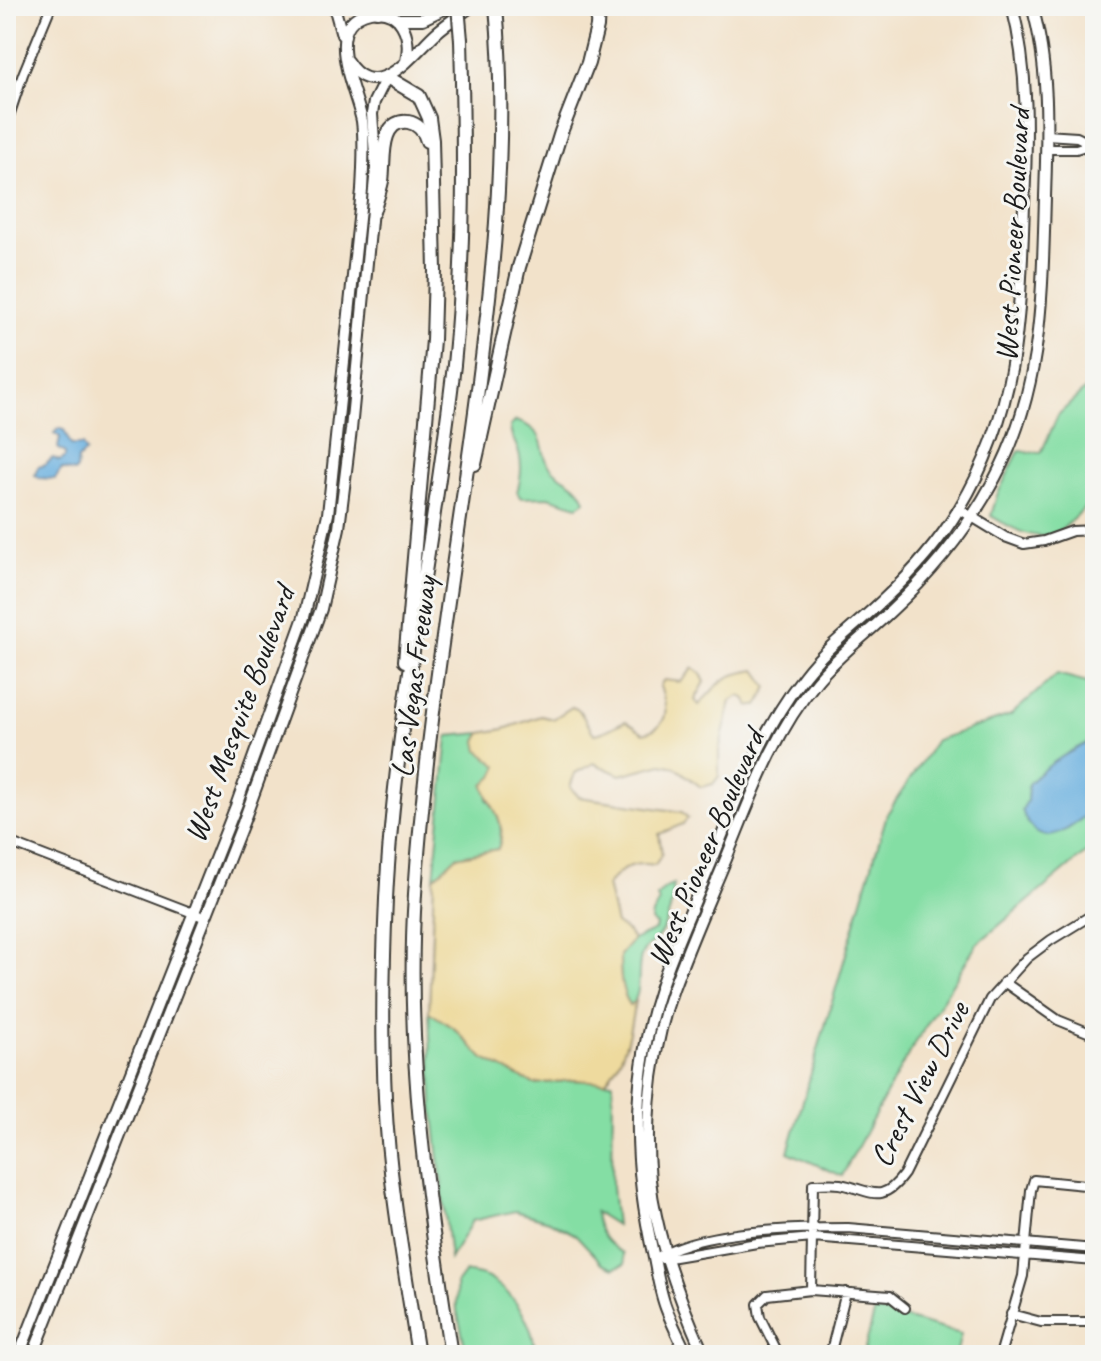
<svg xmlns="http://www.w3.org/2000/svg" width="1101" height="1361" viewBox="0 0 1101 1361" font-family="Caveat,sans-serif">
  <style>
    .green { fill: #84dea4; stroke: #507d60; stroke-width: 2 }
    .sand { fill: #eeda9e; stroke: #857b5d; stroke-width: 2 }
    .water { fill: #68afdf; stroke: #42667e; stroke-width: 2 }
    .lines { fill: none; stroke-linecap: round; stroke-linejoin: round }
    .minor-casing { stroke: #3c3a36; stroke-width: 12 }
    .major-casing { stroke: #3c3a36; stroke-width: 14 }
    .highway-casing { stroke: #3c3a36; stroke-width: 16 }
    .minor { stroke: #fff; stroke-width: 8 }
    .major { stroke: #fff; stroke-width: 10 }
    .highway { stroke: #fff; stroke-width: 12 }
    .highway-bridge-casing { stroke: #3c3a36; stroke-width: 16; stroke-linecap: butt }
    .highway-bridge { stroke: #fff; stroke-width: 12 }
    .labels { text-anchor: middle; stroke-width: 6; stroke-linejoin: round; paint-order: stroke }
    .street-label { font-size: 32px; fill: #1c1c1c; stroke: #f6f6f2 }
  </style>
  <rect width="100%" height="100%" fill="#f6f6f2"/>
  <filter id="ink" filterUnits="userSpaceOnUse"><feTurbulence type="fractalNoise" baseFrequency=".0125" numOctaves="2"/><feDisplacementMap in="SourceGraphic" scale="16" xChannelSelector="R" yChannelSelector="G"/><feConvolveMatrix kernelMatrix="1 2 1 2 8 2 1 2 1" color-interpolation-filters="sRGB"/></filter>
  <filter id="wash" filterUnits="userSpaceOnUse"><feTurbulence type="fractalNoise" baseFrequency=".006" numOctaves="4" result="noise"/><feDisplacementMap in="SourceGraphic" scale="32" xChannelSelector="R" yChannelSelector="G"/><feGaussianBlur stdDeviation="1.8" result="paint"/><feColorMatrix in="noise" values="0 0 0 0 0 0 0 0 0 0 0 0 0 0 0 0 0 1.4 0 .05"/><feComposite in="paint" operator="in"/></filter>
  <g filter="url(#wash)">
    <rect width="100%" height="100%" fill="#f2e2ca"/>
    <path class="green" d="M1095 380V499C1083 507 1074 520 1062 529 1040 546 1011 528 991 516L997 495 1019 451 1041 453 1058 415Z
      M516 421C525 424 532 427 538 435 544 443 542 455 549 465 561 481 578 480 585 501L578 506 548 497 521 498 517 492C522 475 523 461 516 445 513 438 510 434 510 426Z
      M1057 674 1095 684V845L977 944 903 1063 842 1176 788 1152 887 814 936 740 1011 715Z
      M482 733 477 741 498 766 487 799C501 814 504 830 498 849L456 857 434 878 448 736Z
      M674 884C672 902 669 924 657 938 651 946 644 946 641 957 636 973 643 992 631 1006 620 991 620 973 620 955L633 940 655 930 656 925 651 921 652 914 659 902 657 897 664 889Z
      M429 1012 454 1028 484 1059 534 1084 575 1080 613 1082 612 1187 616 1225 595 1212C597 1231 606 1244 623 1253L625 1264 614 1268 602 1263 576 1235 549 1221 515 1211 472 1221 450 1259 433 1106Z
      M465 1272C473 1274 483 1275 490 1279 514 1293 536 1327 535 1355H467L457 1311 456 1284Z
      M875 1310 961 1334 956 1355H863Z"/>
    <path class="sand" d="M693 668 701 674 705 682 695 700 699 705C721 681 723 675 756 670L768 687 758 706H750L745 698 739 696 731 701 719 751V776L713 784 701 787 675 767 662 764 620 775 594 763 575 773 570 787 579 797 682 812 688 818 683 824 659 834 662 854 655 865C632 861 622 868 607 885L616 924 628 932 633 940 620 955C620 972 620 991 630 1005L635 1001C629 1033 627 1056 605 1082L575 1080 534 1084 484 1059 454 1028 429 1012 434 878 456 857 498 849C509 819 490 811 484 785L493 777 498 766 479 751 477 741 482 733 504 729 541 716 553 719 572 707 579 710 594 734C606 733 614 725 626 721L644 733C672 725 667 707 660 686L664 680 681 682Z"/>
    <path class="water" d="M59 428 64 430 71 445H82L86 452 78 459 77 469 74 472 62 469 55 479 39 478 35 475 38 467 45 465 53 458 60 461 65 457V453L58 448 60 437 54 433Z
      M1095 739V806C1074 827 1038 859 1022 810L1027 801 1028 784C1049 763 1068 752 1095 739Z"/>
  </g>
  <g filter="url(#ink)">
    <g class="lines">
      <g class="minor-casing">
        <path id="minor" d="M6 125 23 74 51 6
          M1046 135 1077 137 1089 143
          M1046 149H1076L1095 143
          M959 509 1005 537 1024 544 1044 541 1072 531 1095 530
          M6 841 206 918
          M1004 982 1058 1020 1095 1035
          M663 1259 757 1243 813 1238 1095 1261
          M654 1260C692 1230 800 1228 848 1228L1095 1249
          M811 1290 813 1184C822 1184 832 1183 840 1184 871 1190 881 1206 904 1174L990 999 1027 958 1051 940 1095 913
          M1011 1314 1041 1322H1095
          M779 1355 760 1317 758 1304 767 1295 811 1290 890 1296 905 1308
          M830 1355 846 1292
          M1000 1355 1023 1276 1031 1190 1034 1180 1095 1186
          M1095 1355V1354"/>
      </g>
      <g class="major-casing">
        <path id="major" d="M334 6 342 35
          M397 19H423L450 6
          M347 61C376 106 412 55 436 33 447 23 460 15 472 6
          M19 1355 236 806 304 617 328 514 362 190C363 167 365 144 362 121 356 90 320 23 370 12 401 6 412 36 406 61
          M33 1355 243 823 321 609 339 528 351 430 376 168 372 114 374 102 386 78
          M687 1355C680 1339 672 1324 666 1308 660 1292 657 1274 654 1258 633 1166 630 1080 660 989 675 943 697 898 715 853 740 791 762 729 804 676 827 646 857 625 884 599 912 573 939 542 959 509 1019 410 1020 316 1024 204 1027 137 1029 71 1012 6
          M704 1355C684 1310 666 1264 656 1216 640 1146 649 1056 673 989 689 945 708 902 726 859 751 798 773 734 816 682 838 655 866 635 891 611 933 572 968 529 995 478 1043 389 1042 295 1045 197 1047 134 1050 68 1032 6"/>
      </g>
      <g class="highway-casing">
        <path id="highway" d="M377 11 379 6
          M387 77 419 96 429 118 432 140 435 271 433 340 405 661
          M373 212C376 202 380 191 382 181 384 167 382 150 387 136 395 113 422 120 427 141
          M475 464 519 267 561 132 588 63 597 27 598 6
          M418 1355C405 1270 389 1184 385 1098 382 1032 383 965 386 899 395 720 434 543 454 365 465 257 464 149 461 40
          M451 1355C427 1202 405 1049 415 894 425 742 450 591 471 441 491 297 509 151 496 6"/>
      </g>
      <use href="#minor" class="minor"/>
      <use href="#major" class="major"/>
      <use href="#highway" class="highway"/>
      <g class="highway-bridge-casing">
        <path id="highway-bridge" d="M458 6 461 40"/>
      </g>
      <use href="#highway-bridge" class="highway-bridge"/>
    </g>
  </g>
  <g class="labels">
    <g class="street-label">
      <text transform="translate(1012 235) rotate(-87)" y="11">West Pioneer Boulevard</text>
      <text transform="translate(413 677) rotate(-83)" y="11">Las Vegas Freeway</text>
      <text transform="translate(239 714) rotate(-70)" y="11">West Mesquite Boulevard</text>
      <text transform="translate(705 848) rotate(-67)" y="11">West Pioneer Boulevard</text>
      <text transform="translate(919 1084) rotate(-63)" y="11">Crest View Drive</text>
    </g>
  </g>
  <rect width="1101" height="1361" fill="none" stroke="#f6f6f2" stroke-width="32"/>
</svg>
